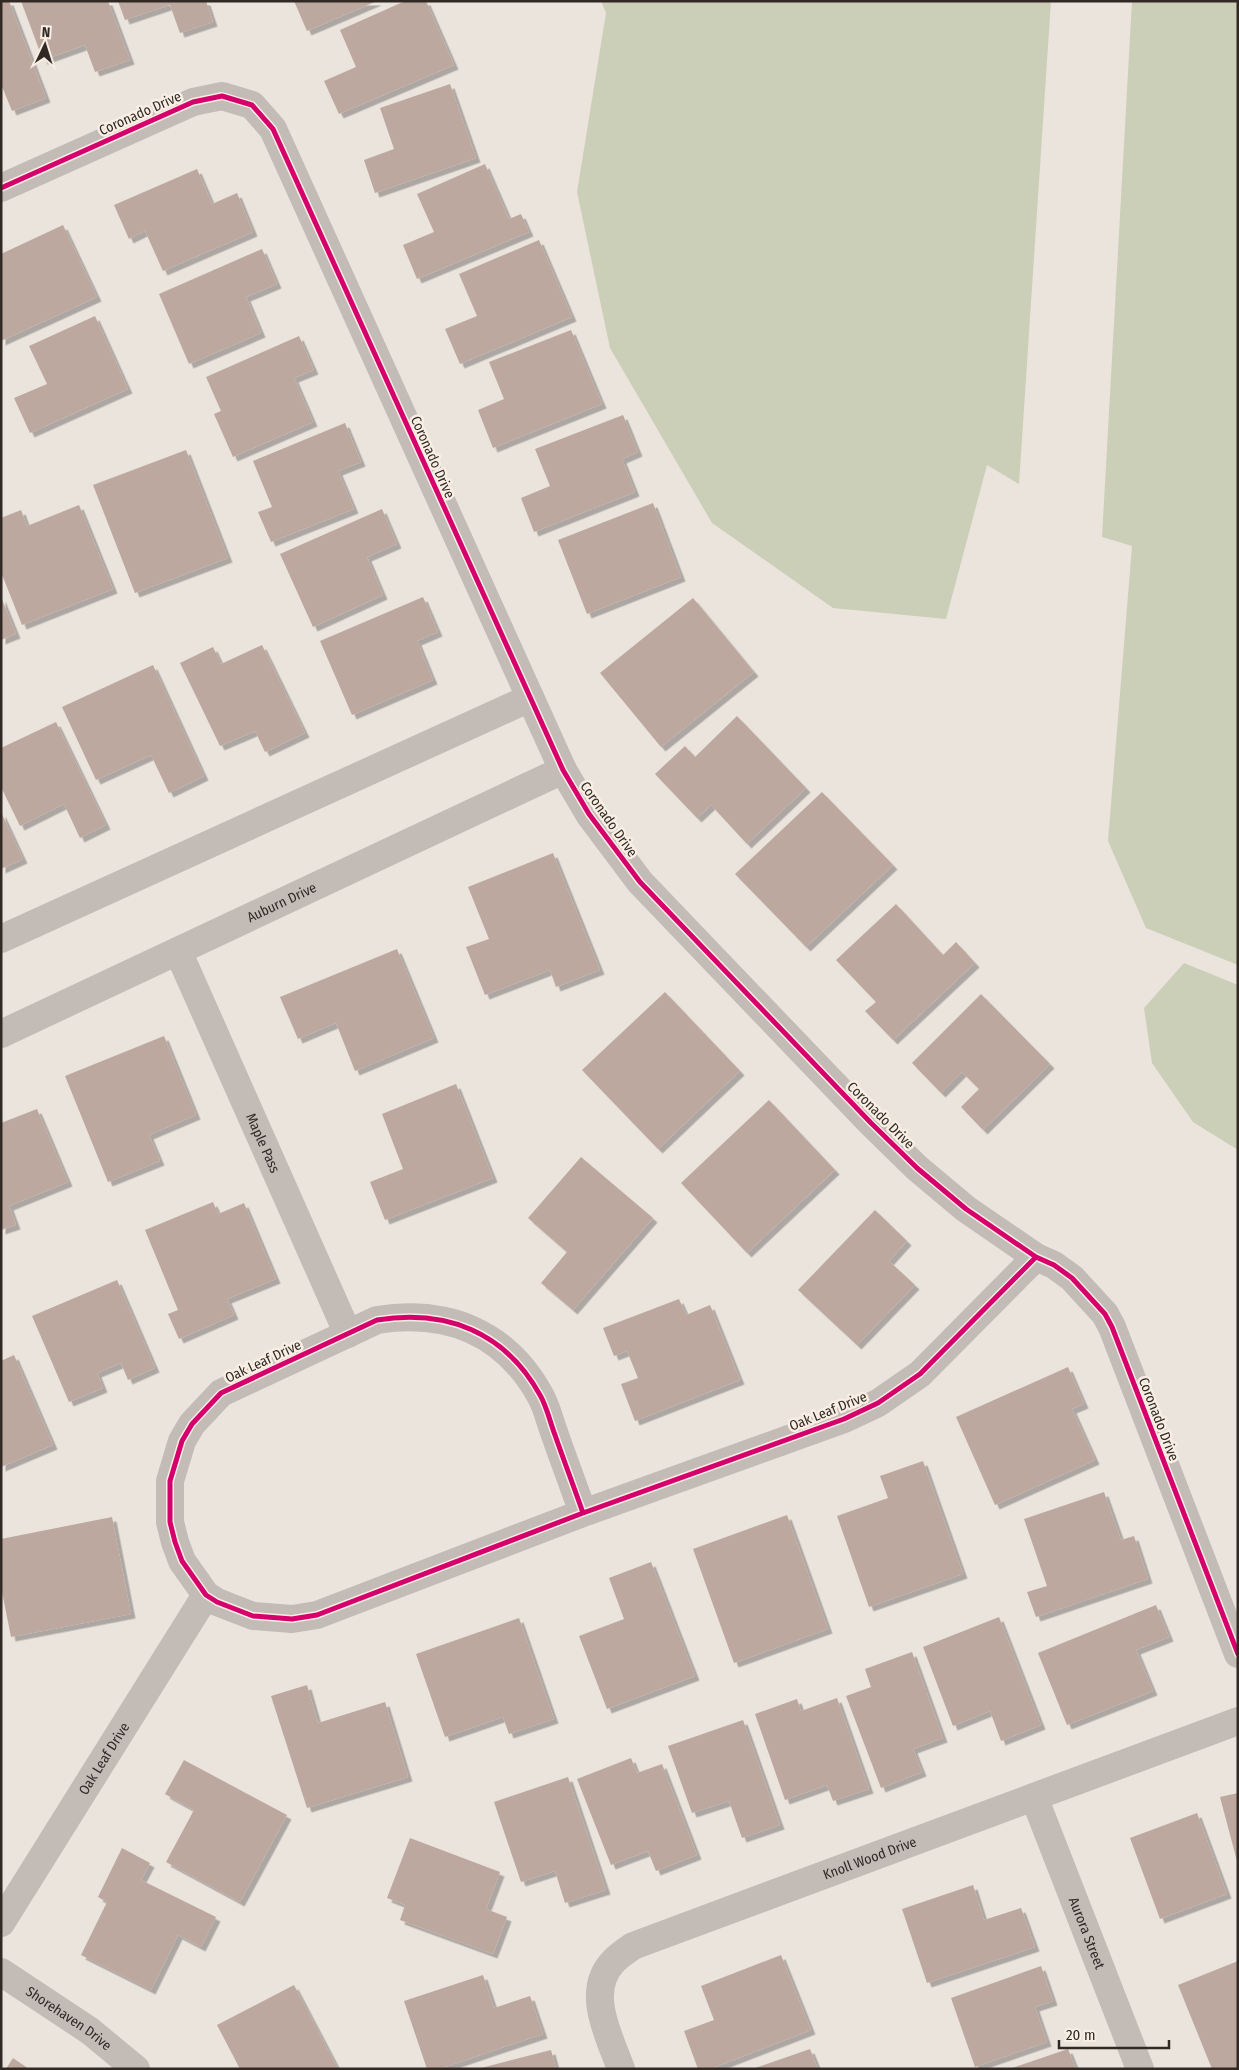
<svg xmlns="http://www.w3.org/2000/svg" width="1239" height="2070" viewBox="0 0 1239 2070" font-family="'Fira Sans Condensed',sans-serif">
  <style>
    .green { fill: #cbcfb7 }
    .building { fill: #bda89f; filter: url(#shadow) }
    .lines { fill: none; stroke-linecap: round; stroke-linejoin: round }
    .street { stroke: #c2bbb6; stroke-width: 28 }
    .cycleway-casing { stroke: #f8eee3; stroke-width: 8 }
    .cycleway { stroke: #d6006c; stroke-width: 5 }
    .labels { text-anchor: middle; stroke-width: 5; stroke-linejoin: round; paint-order: stroke }
    .street-label { font-size: 14px; fill: #322925; stroke: #f8eee3 }
  </style>
  <defs>
    <filter id="shadow"><feDropShadow dx="4.5" dy="4.5" stdDeviation="0" flood-color="#0004"/></filter>
  </defs>
  <rect width="100%" height="100%" fill="#eae4dd"/>
  <path class="green" d="M601 1H1051L1019 484 987 465 946 619 833 608 712 523 610 348 577 192 606 13Z
    M1132 1H1238V965L1146 928 1108 841 1132 546 1102 537Z
    M1184 963 1238 985V1150L1193 1122 1152 1063 1144 1008Z"/>
  <path class="building" d="M1 1H9L46 98 12 111 1 84Z
    M21 1H108L130 60 95 72 85 45 43 60Z
    M118 1H206L213 22 180 33 170 5 125 20Z
    M294 1H377L307 31Z
    M405 1H426L454 65 339 114 324 81 356 67 340 30Z
    M450 84 476 158 375 193 364 160 394 149 380 108Z
    M485 164 509 219 521 214 529 232 417 279 403 245 434 232 417 194Z
    M197 169 212 204 237 193 253 232 163 271 145 231 129 239 114 205Z
    M63 225 97 297 1 341V254Z
    M539 240 572 317 460 364 445 329 477 316 459 274Z
    M262 249 277 284 246 297 261 333 189 364 159 294Z
    M95 316 128 389 30 433 14 398 47 384 29 346Z
    M571 330 602 404 493 448 478 410 504 399 489 362Z
    M299 336 314 370 294 378 313 422 233 457 214 414 221 411 206 377Z
    M623 415 638 452 622 459 635 492 534 532 521 498 550 486 535 449Z
    M345 423 361 462 338 471 354 509 271 542 258 512 272 507 253 461Z
    M186 450 228 558 135 593 93 485Z
    M653 503 681 577 587 614 558 540Z
    M79 505 113 589 22 625 1 572V518L21 510 27 526Z
    M382 509 397 544 367 557 383 595 313 627 280 554Z
    M1 597 16 634 1 640Z
    M423 597 438 632 417 641 433 680 352 715 320 641Z
    M693 598 754 672 661 747 600 673Z
    M262 645 305 733 265 752 255 731 220 746 180 663 213 647 221 664Z
    M153 665 204 776 169 793 151 755 96 780 62 707Z
    M737 716 806 788 747 844 711 805 697 818 655 774 685 746 695 757Z
    M56 722 106 825 80 838 64 804 20 826 1 787V748Z
    M822 792 893 865 806 947 735 874Z
    M1 812 23 859 1 869Z
    M553 853 600 970 556 987 550 970 485 995 466 947 489 939 468 887Z
    M896 904 943 955 956 942 975 963 893 1040 865 1011 876 1002 836 960Z
    M397 949 434 1038 355 1071 336 1023 298 1039 280 997Z
    M665 992 740 1071 658 1149 582 1070Z
    M981 994 1050 1064 983 1130 961 1107 979 1089 962 1072 941 1093 912 1063Z
    M164 1036 196 1115 149 1135 160 1161 108 1182 65 1076Z
    M456 1084 493 1178 385 1220 370 1182 403 1169 382 1114Z
    M769 1100 835 1170 747 1253 681 1183Z
    M37 1109 68 1182 9 1206 16 1225 1 1230V1123Z
    M581 1157 653 1218 573 1310 541 1283 567 1252 528 1218Z
    M213 1202 218 1214 244 1203 276 1279 227 1299 234 1315 179 1339 168 1314 178 1310 145 1230Z
    M875 1210 907 1241 889 1261 915 1285 857 1345 798 1290Z
    M117 1280 155 1368 128 1380 121 1363 97 1373 103 1388 69 1402 32 1316Z
    M679 1299 686 1315 710 1305 740 1380 635 1421 621 1384 638 1378 627 1351 614 1356 603 1328Z
    M14 1355 53 1445 1 1467V1361Z
    M1068 1367 1084 1404 1072 1409 1095 1460 995 1505 956 1417Z
    M923 1461 963 1574 869 1607 837 1516 888 1498 880 1476Z
    M1104 1492 1121 1540 1134 1536 1148 1579 1036 1617 1027 1592 1047 1586 1024 1519Z
    M787 1515 828 1629 734 1663 693 1549Z
    M112 1517 131 1614 11 1637 1 1587V1539Z
    M651 1562 695 1676 607 1709 579 1636 624 1619 609 1578Z
    M1156 1605 1169 1637 1136 1650 1153 1691 1067 1725 1038 1653Z
    M999 1617 1041 1725 1001 1741 990 1711 953 1726 923 1647Z
    M519 1618 554 1719 509 1734 503 1717 445 1737 416 1654Z
    M912 1652 943 1738 913 1749 922 1772 881 1788 846 1696 871 1687 865 1669Z
    M307 1685 318 1723 385 1702 408 1777 307 1808 271 1696Z
    M837 1698 869 1789 833 1801 827 1785 785 1800 755 1714 797 1699 801 1711Z
    M743 1720 780 1825 742 1838 729 1801 692 1813 668 1746Z
    M631 1758 637 1773 662 1764 697 1855 656 1871 648 1851 611 1865 577 1779Z
    M184 1760 287 1815 240 1902 166 1862 194 1810 165 1794Z
    M568 1777 606 1890 565 1903 555 1871 521 1882 494 1802Z
    M1238 1793V1861H1237L1220 1797Z
    M1197 1813 1227 1894 1160 1919 1130 1838Z
    M410 1838 500 1872 486 1909 507 1917 493 1954 400 1920 405 1905 387 1898Z
    M122 1848 150 1863 141 1880 216 1917 201 1947 178 1935 151 1990 81 1955 107 1902 98 1897Z
    M973 1885 984 1920 1021 1908 1035 1947 927 1983 902 1909Z
    M781 1955 811 2030 710 2069H698L684 2031 714 2020 701 1986Z
    M1238 1961V2069H1212L1178 1985Z
    M1041 1966 1053 2001 1035 2007 1047 2042 975 2067 951 1998Z
    M483 1975 494 2008 530 1996 543 2034 439 2069H427L404 2001Z
    M294 1985 338 2069H240L217 2025Z
    M810 2049 818 2069H755V2068Z
    M1068 2049 1076 2069H1012V2068Z
    M551 2050 556 2069H481V2068Z
    M13 2058 29 2069H6Z"/>
  <g class="lines">
    <g class="street">
      <path d="M1 188 193 102 222 96 252 105 273 129 563 770 589 814 640 882 871 1123 917 1168 966 1209 1036 1257 1054 1265 1072 1278 1105 1314 1112 1327 1238 1654"/>
      <path d="M1 939 530 698"/>
      <path id="s1" d="M178 951 348 1334"/>
      <path id="s2" d="M1 1034 563 770"/>
      <path d="M583 1513C574 1487 564 1461 555 1435 550 1422 547 1407 540 1395 505 1332 447 1309 377 1320L221 1393 192 1424 182 1441 170 1481V1522L175 1542 182 1561 206 1595 217 1602 253 1616 292 1619 317 1615 583 1513 844 1419 878 1403 920 1374 1036 1257"/>
      <path id="s3" d="M1034 1797 1140 2069"/>
      <path id="s4" d="M1 1923 206 1595"/>
      <path id="s5" d="M1 1972 90 2031 136 2069"/>
      <path id="s6" d="M621 2069C610 2038 585 1993 612 1963 618 1956 626 1951 633 1946L1238 1721"/>
    </g>
    <g class="cycleway-casing">
      <path id="cycleway" d="M1 188 193 102 222 96 252 105 273 129 563 770 589 814 640 882 871 1123 917 1168 966 1209 1036 1257 1054 1265 1072 1278 1105 1314 1112 1327 1238 1654
        M583 1513C574 1487 564 1461 555 1435 550 1422 547 1407 540 1395 505 1332 447 1309 377 1320L221 1393 192 1424 182 1441 170 1481V1522L175 1542 182 1561 206 1595 217 1602 253 1616 292 1619 317 1615 583 1513 844 1419 878 1403 920 1374 1036 1257"/>
    </g>
    <use href="#cycleway" class="cycleway"/>
  </g>
  <g class="labels">
    <g class="street-label">
      <text transform="translate(140 113) rotate(-24)" y="5">Coronado Drive</text>
      <text transform="translate(433 457) rotate(66)" y="5">Coronado Drive</text>
      <text transform="translate(609 819) rotate(55)" y="5">Coronado Drive</text>
      <text dy="5" stroke="none"><textPath href="#s2" startOffset="310">Auburn Drive</textPath></text>
      <text transform="translate(881 1115) rotate(45)" y="5">Coronado Drive</text>
      <text dy="5" stroke="none"><textPath href="#s1" startOffset="210">Maple Pass</textPath></text>
      <text transform="translate(263 1361) rotate(-25)" y="5">Oak Leaf Drive</text>
      <text transform="translate(828 1411) rotate(-22)" y="5">Oak Leaf Drive</text>
      <text transform="translate(1159 1419) rotate(69)" y="5">Coronado Drive</text>
      <text dy="5" stroke="none"><textPath href="#s4" startOffset="194">Oak Leaf Drive</textPath></text>
      <text dy="5" stroke="none"><textPath href="#s6" startOffset="392">Knoll Wood Drive</textPath></text>
      <text dy="5" stroke="none"><textPath href="#s3" startOffset="146">Aurora Street</textPath></text>
      <text dy="5" stroke="none"><textPath href="#s5" startOffset="82">Shorehaven Drive</textPath></text>
    </g>
  </g>
  <rect width="1239" height="2070" fill="none" stroke="#322925" stroke-width="5"/>
  <g transform="translate(45 45) rotate(4)" stroke="#f8eee3" stroke-width="4" paint-order="stroke">
  <path d="M0-4L9 19L0 12L-9 19Z" fill="#322925"/>
  <text y="-8" font-size="14" font-weight="bold" text-anchor="middle" fill="#322925">N</text>
  </g>
  <path d="M1059 2040v8h110v-8" fill="none" stroke="#322925" stroke-width="2.5"/>
  <text x="1066" y="2040" font-size="15" fill="#322925" stroke="#f8eee3" stroke-width="4" paint-order="stroke">20 m</text>
</svg>
